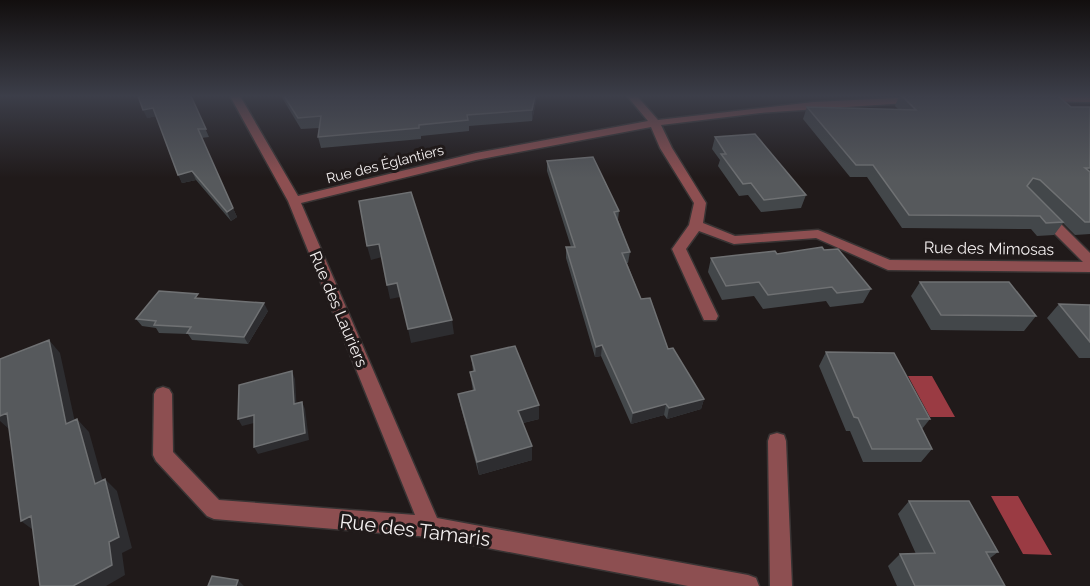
<svg xmlns="http://www.w3.org/2000/svg" width="1090" height="586" viewBox="0 0 1090 586" font-family="Raleway,sans-serif">
  <style>
    .water { fill: #9a3b43 }
    .lines { fill: none; stroke-linecap: round; stroke-linejoin: round }
    .lane-casing { stroke: #393434; stroke-width: 3 }
    .street-casing { stroke: #393434; stroke-width: 3 }
    .lane { fill: #8d4f51; fill-rule: evenodd }
    .street { fill: #8d4f51; fill-rule: evenodd }
    .wall { fill: #43474a }
    .shaded-wall { fill: #2d2d30 }
    .building { fill: #56595c; stroke: #6f7173; stroke-width: 1.5 }
    .labels { text-anchor: middle; stroke-width: 6; stroke-linejoin: round; paint-order: stroke }
    .far-street-label { font-size: 14px; fill: #f4f0f0; stroke: #201a1a }
    .street-label { font-size: 16px; fill: #f4f0f0; stroke: #201a1a }
    .near-street-label { font-size: 20px; fill: #f4f0f0; stroke: #201a1a }
  </style>
  <rect width="100%" height="100%" fill="#201a1a"/>
  <path class="water" d="M908 376H932L955 417H930Z
    M991 496H1018L1052 555 1023 554Z"/>
  <g class="lines">
    <g class="lane-casing">
      <path id="lane" d="M1045 212 1050 213 1090 253V266L1085 264 1040 219 1038 216Z
        M777 433 784 435 786 441 792 586H770L768 441 770 435Z"/>
    </g>
    <g class="street-casing">
      <path id="street" d="M230 96H240L298 196 476 153 648 121 627 96H637L658 120 813 102 917 97 921 98V102L760 113 661 125 672 148 706 203 703 223 735 236 818 230 890 260 1090 262V272L888 270 816 238 734 244 699 231 686 249 718 316 716 320H704L672 249 689 225 694 203 660 148 651 127 476 160 301 203 437 518 748 575 756 578 759 586H688L430 537 214 519 207 516 156 461 153 455 154 394 157 389 163 387 169 389 172 394 173 452 219 500 415 515 288 201Z
        M1043 96H1090V102L1039 101 1038 99Z"/>
    </g>
    <use href="#lane" class="lane"/>
    <use href="#street" class="street"/>
  </g>
  <path class="wall" d="M191 96 209 137 201 138 237 217 231 221 196 180 182 183 156 116 147 118Z
    M281 96H537L532 121 469 126V131L421 136V139L321 148 318 137 319 128 301 129Z
    M885 96H1058L1071 107H1090V234L1075 235 1063 223 1054 235 1037 236 1031 229 902 228 867 177H850L803 119 807 107 898 109 895 106 899 96Z
    M715 137 806 195 801 208 761 212 748 195 739 196 718 166 720 160 712 149Z
    M547 161 619 211 618 220 630 252 628 263H627L641 299 668 349 704 399 701 409 667 419 664 415 631 424 601 356 595 357 566 258V247H571L547 171Z
    M824 250 871 289 863 303 830 307 826 301 763 309 754 296 722 300 708 272 711 258Z
    M920 282 1036 316 1024 331 931 330 911 296Z
    M200 299 268 311 248 344 192 340 188 334 159 333 156 328 142 326 136 319Z
    M1059 304 1089 305 1090 304V358H1079L1047 318Z
    M826 352 930 419 922 429 932 449 921 462H863L850 431H846L819 366Z
    M471 356 539 419 523 423 532 460 479 475 461 408 458 394 473 391 470 372 473 371Z
    M909 501 998 552 989 559 1005 586H897L888 566 900 554H916L898 514Z"/>
  <path class="shaded-wall" d="M535 96H537L532 121V110Z
    M153 108 157 116 147 118 143 110Z
    M192 171 196 180 182 183 178 175Z
    M233 208 237 217 231 221 227 212Z
    M379 244 382 257 371 260 367 246Z
    M397 283 400 297 390 299 387 285Z
    M264 303 268 311 248 344 244 337Z
    M452 320 454 334 411 343 408 329Z
    M49 340 60 353 78 436 66 424Z
    M602 345 601 356 595 357 596 347Z
    M292 371 295 379 297 412 294 404Z
    M704 399 701 409 667 419 669 408Z
    M302 402 305 409 309 440 258 454 254 447Z
    M666 404 664 415 631 424 633 413Z
    M539 405V419L519 424 518 411Z
    M7 413 10 430 0 421V416Z
    M254 415 258 422 242 426 238 419Z
    M77 419 89 432 107 496 95 484Z
    M532 446V460L479 475 477 462Z
    M105 479 117 491 132 548 122 553 125 575 106 586H73Z
    M31 516 36 532 21 521Z
    M238 580 244 586H236Z"/>
  <path class="building" d="M138 96H191L206 129H198L233 208 227 212 192 171 178 175 153 108 143 110Z
    M284 96H535L532 110 467 115 468 120 419 125V128L318 137 321 116 298 118Z
    M902 96H1058L1071 107H1090V168H1085L1090 172V222H1085L1040 180 1033 178 1027 186 1063 222 1046 223 1040 216 909 215 873 165H856L807 107 916 110Z
    M755 134 806 195 764 200 751 183 743 184 721 154H726L715 137Z
    M593 157 619 211 614 212 630 252 622 253 641 299 650 298 668 349 673 348 704 399 669 408 666 404 633 413 602 345 596 347 566 247H575L547 161Z
    M411 192 452 320 408 329 397 283 387 285 379 244 367 246 359 201Z
    M822 247 824 250 838 249 871 289 837 293 832 287 768 295 759 282 726 286 711 258 775 251 777 254Z
    M920 282H1009L1036 316 941 315Z
    M159 291 198 294 195 298 264 303 244 337 187 333 191 327 154 325 156 321 136 319Z
    M1059 304 1090 305V342Z
    M49 340 66 424 77 419 95 484 105 479 119 537 109 542 112 565 73 586H40L31 516 21 521 7 413 0 416V359Z
    M515 346 539 405 518 411 532 446 477 462 458 394 475 390 470 372 475 371 471 356Z
    M826 352 894 353 930 419H917L932 449H872L858 418 854 417Z
    M292 371 294 404 302 402 305 433 254 447V415L238 419 239 385Z
    M909 501H969L998 552H986L1005 586H915L900 554 935 553Z
    M212 576 238 580 236 586H208Z"/>
  <linearGradient id="sky" x2="0" y2="1"><stop stop-color="#120e0e"/><stop offset="0.54" stop-color="#3c3e49"/><stop offset="1" stop-color="#3c3e49" stop-opacity="0"/></linearGradient>
  <rect width="1090" height="178" fill="url(#sky)"/>
  <g class="labels">
    <g class="far-street-label">
      <text transform="translate(385 164) rotate(-14)" y="5">Rue des Églantiers</text>
    </g>
    <g class="street-label">
      <text transform="translate(989 248) rotate(1)" y="6">Rue des Mimosas</text>
      <text transform="translate(339 309) rotate(67)" y="6">Rue des Lauriers</text>
    </g>
    <g class="near-street-label">
      <text transform="translate(415 530) rotate(7)" y="7">Rue des Tamaris</text>
    </g>
  </g>
</svg>
